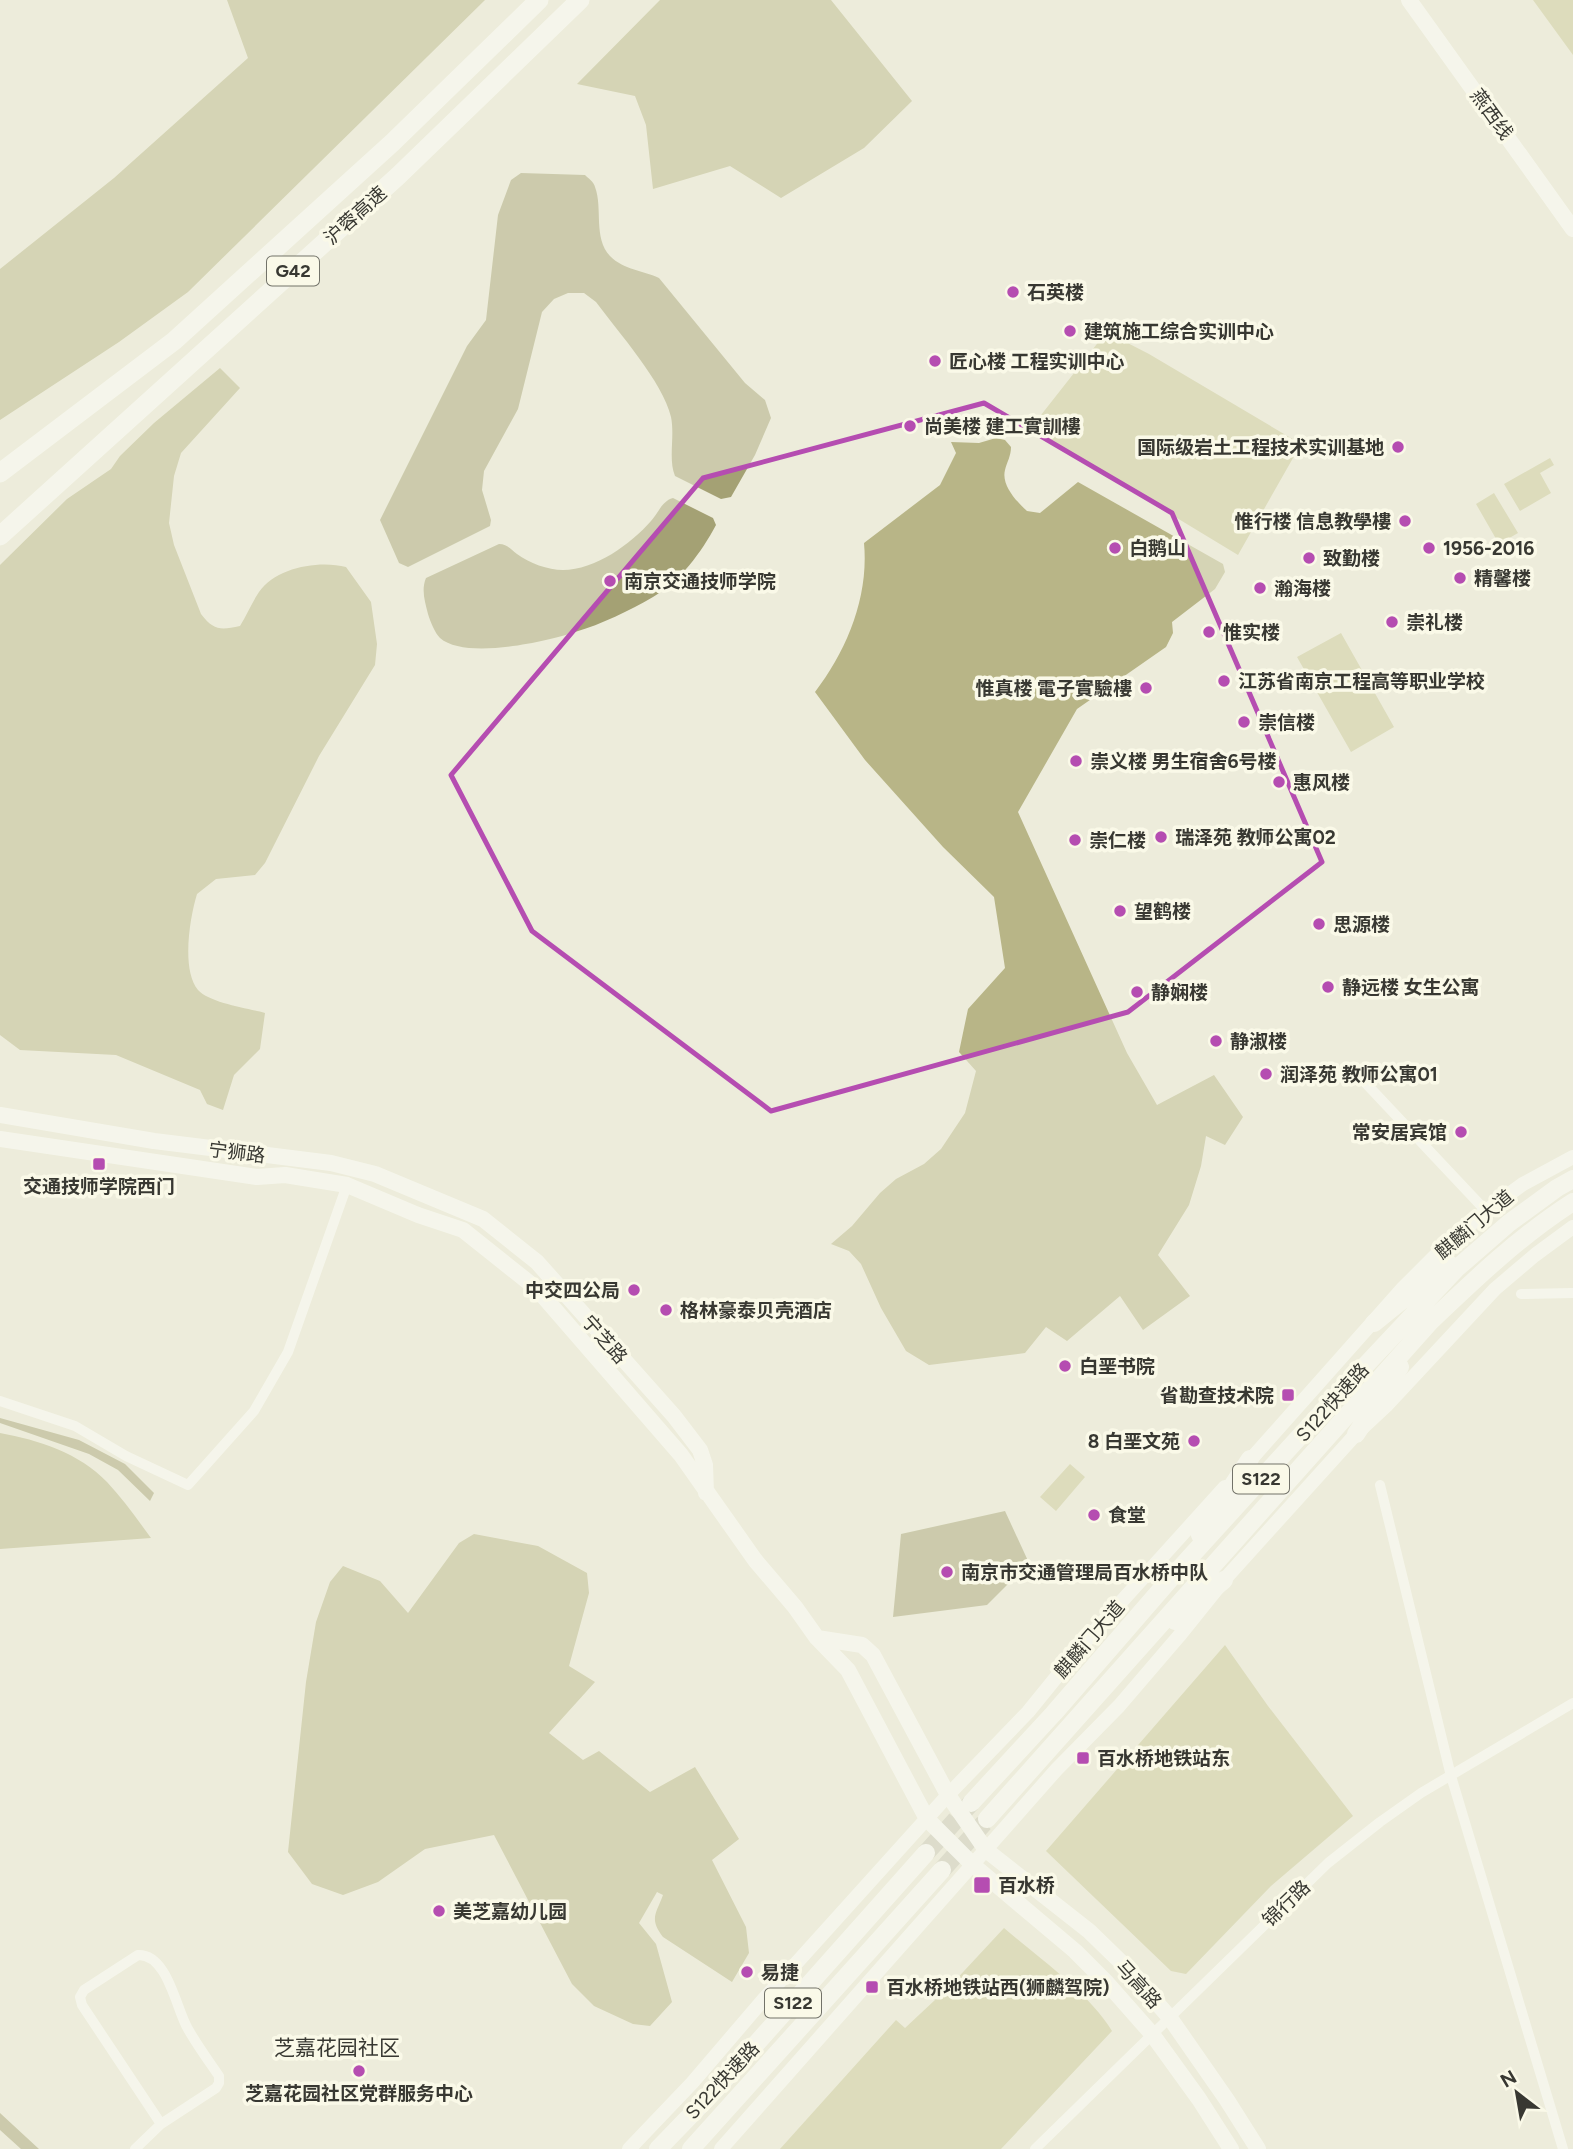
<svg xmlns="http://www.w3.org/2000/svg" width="1573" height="2149" viewBox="0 0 1573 2149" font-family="Figtree,'Noto Sans SC',sans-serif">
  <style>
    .green { fill: #cac798 }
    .forest { fill: #b8b587 }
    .water { fill: #a4a174 }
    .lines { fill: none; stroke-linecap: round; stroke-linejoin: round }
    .trunk-tunnel { stroke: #c9c8b9; stroke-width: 18; stroke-dasharray: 18 9; stroke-linecap: butt }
    .minor { stroke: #fff; stroke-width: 10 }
    .tertiary { stroke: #fff; stroke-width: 14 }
    .secondary { stroke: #fff; stroke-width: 16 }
    .trunk { stroke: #fff; stroke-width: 18 }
    .motorway { stroke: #fff; stroke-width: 19 }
    .marked { fill: none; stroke: #b54db1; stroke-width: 5; stroke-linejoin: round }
    .poi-dot { fill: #b54db1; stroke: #faf9e8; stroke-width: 2.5 }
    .labels { text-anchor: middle; stroke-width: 7; stroke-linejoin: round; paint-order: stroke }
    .shield { fill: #faf9e8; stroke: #727269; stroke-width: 2 }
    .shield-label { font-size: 18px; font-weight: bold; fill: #383832 }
    .street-label { font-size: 19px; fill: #383832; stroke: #faf9e8 }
    .poi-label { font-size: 19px; font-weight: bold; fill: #383832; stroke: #faf9e8; text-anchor: start }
    .neighbourhood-label { font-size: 21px; fill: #383832; stroke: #faf9e8 }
  </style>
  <rect width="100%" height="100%" fill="#edecdb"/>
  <path class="green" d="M1533 0H1573V55Z
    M1114 336 1149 354 1301 444 1238 555 1030 429 1100 340Z
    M1550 458 1554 465 1540 473 1551 493 1520 511 1504 484Z
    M1494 493 1518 533 1499 544 1476 504Z
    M1341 633 1394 727 1351 752 1297 657Z
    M1070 1464 1085 1477 1056 1511 1040 1497Z
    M1225 1645 1268 1706 1353 1816 1271 1886 1186 1974 1171 1971 1046 1851Z
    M1004 1928C1038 1957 1090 1994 1112 2031L1001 2149H780L896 2020 905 2028 951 1985Z"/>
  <path class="forest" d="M227 0H485L188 292 119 342 0 420V269L114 178 248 58Z
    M660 0H831L912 101 864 148 781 198 730 166 653 189 646 125 635 96 577 84Z
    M220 368 240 388 181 453 174 476 169 523 174 545 201 614C214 631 221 630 240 626 247 615 252 602 259 592 276 567 320 560 346 567L371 602 377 644 375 665 319 756 265 863 255 875 216 879 197 894C190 917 181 970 198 990 210 1003 247 1008 265 1013L260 1049 234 1075 223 1110 207 1104 200 1090 116 1055 20 1050 0 1035V565L67 499 111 469 120 456 154 423Z
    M996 438 1005 440 1011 447C1011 456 1007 462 1005 470 1001 485 1017 502 1027 511L1040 513 1078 482 1223 564 1225 572 1215 589 1172 622 1173 633 1166 647 1077 709 1018 812 1127 1053 1157 1105 1214 1075 1243 1117 1225 1145 1206 1136 1201 1166 1189 1205 1158 1255 1190 1296 1143 1330 1120 1296 1067 1341 1046 1327 1025 1353 929 1365 906 1351 881 1308 861 1264 849 1251 831 1244 852 1226 880 1193 896 1179 924 1164 941 1149 965 1113 976 1071 959 1052 968 1009 1005 968 994 897 943 847 865 760 815 692C847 650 869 597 864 543L940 485 956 453 951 442 979 443Z
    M0 1433C39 1440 79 1453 107 1482 123 1499 137 1519 151 1538L0 1549Z
    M474 1534 538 1546 587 1573 589 1593 569 1666 595 1682 549 1733 583 1760 599 1751 650 1792 695 1767 739 1839 712 1860 746 1927 749 1953 732 1982 663 1937C649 1919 656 1914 663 1895L657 1892 639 1923 656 1944 672 2002 650 2026 633 2024 594 2006 572 1984 494 1835 425 1849 378 1882 343 1895 312 1884 288 1852 306 1682 316 1622 330 1582 343 1566 380 1581 408 1613 459 1543Z"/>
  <path class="water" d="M521 173 585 175C588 178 594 182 595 187 603 208 593 238 610 256 624 270 642 270 659 278L745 383 765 400 771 418 755 455 731 497 721 499 675 476C668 459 675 437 671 417 663 382 618 332 596 302L584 293H568L554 299 542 312 518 409 484 471 482 490 491 520 490 526 408 567 399 563 380 520 467 346 486 320 498 215 511 180Z
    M673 498 713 518 716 525C701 553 681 580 653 597 629 611 602 624 575 632 545 642 465 660 440 638 435 633 430 621 428 614 425 602 421 590 426 578L499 544C507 544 510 549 517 554 529 563 548 570 563 570 595 570 631 544 651 521 659 512 662 501 673 498Z
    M0 1418 79 1440 125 1464 154 1493 150 1501 118 1470 89 1454 0 1423Z
    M1005 1511 1029 1563 987 1605 893 1617 901 1534Z
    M0 2113 39 2149H21L0 2130Z"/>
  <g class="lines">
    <path class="trunk-tunnel" d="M926 1853 971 1803
      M942 1870 984 1823"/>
    <path class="minor" d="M1358 1075 1486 1211
      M1521 1294 1573 1293
      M0 1401 75 1426 126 1456 188 1485 254 1411 288 1352 347 1185
      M1380 1485 1451 1776 1563 2149
      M135 2149 161 2124 216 2088 219 2083V2076C208 2060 197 2045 188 2029 176 2009 168 1954 138 1955L84 1990 80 1997 82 2005 161 2124
      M1035 2149 1328 1863 1380 1822 1421 1793 1573 1703"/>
    <path class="tertiary" d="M1244 1467 1403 1288 1437 1254 1486 1211 1523 1184 1573 1157
      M629 2149 692 2083 763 2000 948 1795 1028 1712 1084 1643 1225 1487
      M721 2149 1057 1769 1119 1706 1179 1636 1224 1580 1356 1434 1386 1406 1495 1289 1535 1255 1573 1227"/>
    <path class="secondary" d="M1409 0 1573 229
      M0 1115 154 1141 331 1163 375 1174 483 1219 537 1262 674 1416 700 1450 705 1465 706 1493
      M0 1139 257 1177 285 1175 347 1185 418 1215 463 1230 537 1289 681 1455 755 1560 795 1607 817 1638 848 1670 927 1819 973 1865 1075 1951 1107 1983 1152 2034 1199 2099 1231 2149
      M817 1638 862 1645 873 1655 948 1795 986 1850 1089 1931 1124 1965 1170 2018 1227 2100 1258 2149"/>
    <path class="trunk" d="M1374 1323 1448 1263
      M1356 1434 1400 1367
      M1200 1535 1250 1459
      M1175 1621 1224 1580
      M971 1803 1054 1713 1171 1578 1332 1401 1456 1269 1509 1223 1557 1188 1573 1179
      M987 1819 1430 1322C1475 1279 1520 1236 1573 1202
      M658 2149 715 2090 926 1853
      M691 2149 942 1870"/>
    <path class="motorway" d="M0 473 174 341 392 143 539 0
      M0 536 398 176 580 0"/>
  </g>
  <path d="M0 0H1573V2149H0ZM984 403 1172 513 1322 862 1128 1012 771 1111 532 931 451 775 703 478Z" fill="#edecdb" fill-opacity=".55" fill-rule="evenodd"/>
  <path class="marked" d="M984 403 1172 513 1322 862 1128 1012 771 1111 532 931 451 775 703 478Z"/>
  <g class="poi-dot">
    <circle cx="1013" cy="292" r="7"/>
    <circle cx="1070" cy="331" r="7"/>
    <circle cx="935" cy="361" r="7"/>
    <circle cx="910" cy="426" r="7"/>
    <circle cx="1398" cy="447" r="7"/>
    <circle cx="1405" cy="521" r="7"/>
    <circle cx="1115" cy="548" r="7"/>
    <circle cx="1429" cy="548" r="7"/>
    <circle cx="1309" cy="558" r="7"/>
    <circle cx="1460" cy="578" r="7"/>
    <circle cx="610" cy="581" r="7"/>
    <circle cx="1260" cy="588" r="7"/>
    <circle cx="1392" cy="622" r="7"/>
    <circle cx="1209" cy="632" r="7"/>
    <circle cx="1224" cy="681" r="7"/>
    <circle cx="1146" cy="688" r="7"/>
    <circle cx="1244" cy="722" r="7"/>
    <circle cx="1076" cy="761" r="7"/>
    <circle cx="1279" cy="782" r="7"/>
    <circle cx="1161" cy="837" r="7"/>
    <circle cx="1075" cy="840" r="7"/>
    <circle cx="1120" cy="911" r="7"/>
    <circle cx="1319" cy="924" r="7"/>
    <circle cx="1328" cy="987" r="7"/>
    <circle cx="1137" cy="992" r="7"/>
    <circle cx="1216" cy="1041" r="7"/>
    <circle cx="1266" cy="1074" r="7"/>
    <circle cx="1461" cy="1132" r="7"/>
    <rect x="92" y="1157" width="14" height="14" rx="3.5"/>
    <circle cx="634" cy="1290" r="7"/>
    <circle cx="666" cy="1310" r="7"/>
    <circle cx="1065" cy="1366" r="7"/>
    <rect x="1281" y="1388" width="14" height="14" rx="3.5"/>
    <circle cx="1194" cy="1441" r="7"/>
    <circle cx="1094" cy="1515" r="7"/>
    <circle cx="947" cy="1572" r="7"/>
    <rect x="1076" y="1751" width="14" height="14" rx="3.5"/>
    <rect x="973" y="1876" width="18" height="18" rx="3.5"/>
    <circle cx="439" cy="1911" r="7"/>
    <circle cx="747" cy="1972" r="7"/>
    <rect x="865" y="1980" width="14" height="14" rx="3.5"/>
    <circle cx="359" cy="2071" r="7"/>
  </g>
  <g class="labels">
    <g class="shield">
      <rect x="267" y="256.5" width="52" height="29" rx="5"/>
      <rect x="1233" y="1464.5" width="56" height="29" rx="5"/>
      <rect x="765" y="1988.5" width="56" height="29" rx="5"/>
    </g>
    <g class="shield-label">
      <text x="293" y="277">G42</text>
      <text x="1261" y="1485">S122</text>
      <text x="793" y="2009">S122</text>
    </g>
    <g class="street-label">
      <text transform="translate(1492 114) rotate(54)" y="7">燕西线</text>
      <text transform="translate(355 215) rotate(-42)" y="7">沪蓉高速</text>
      <text transform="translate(237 1152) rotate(7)" y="7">宁狮路</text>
      <text transform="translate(1474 1224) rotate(-40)" y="7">麒麟门大道</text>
      <text transform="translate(605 1339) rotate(49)" y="7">宁芝路</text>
      <text transform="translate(1332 1402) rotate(-48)" y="7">S122快速路</text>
      <text transform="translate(1089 1639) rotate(-49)" y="7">麒麟门大道</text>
      <text transform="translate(1286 1903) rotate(-44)" y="7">锦行路</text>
      <text transform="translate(1139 1984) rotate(48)" y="7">马高路</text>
      <text transform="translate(722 2080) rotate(-47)" y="7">S122快速路</text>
    </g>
    <g class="poi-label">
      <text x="1027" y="299">石英楼</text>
      <text x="1084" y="338">建筑施工综合实训中心</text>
      <text x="949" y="368">匠心楼 工程实训中心</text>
      <text x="924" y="433">尚美楼 建工實訓樓</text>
      <text x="1384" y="454" text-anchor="end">国际级岩土工程技术实训基地</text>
      <text x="1391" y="528" text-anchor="end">惟行楼 信息教學樓</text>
      <text x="1129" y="555">白鹅山</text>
      <text x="1443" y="555">1956-2016</text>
      <text x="1323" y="565">致勤楼</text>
      <text x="1474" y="585">精馨楼</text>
      <text x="624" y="588">南京交通技师学院</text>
      <text x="1274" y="595">瀚海楼</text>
      <text x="1406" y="629">崇礼楼</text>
      <text x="1223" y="639">惟实楼</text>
      <text x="1238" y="688">江苏省南京工程高等职业学校</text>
      <text x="1132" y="695" text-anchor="end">惟真楼 電子實驗樓</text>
      <text x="1258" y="729">崇信楼</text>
      <text x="1090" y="768">崇义楼 男生宿舍6号楼</text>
      <text x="1293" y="789">惠风楼</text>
      <text x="1175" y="844">瑞泽苑 教师公寓02</text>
      <text x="1089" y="847">崇仁楼</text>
      <text x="1134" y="918">望鹤楼</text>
      <text x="1333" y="931">思源楼</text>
      <text x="1342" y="994">静远楼 女生公寓</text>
      <text x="1151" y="999">静娴楼</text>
      <text x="1230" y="1048">静淑楼</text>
      <text x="1280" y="1081">润泽苑 教师公寓01</text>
      <text x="1447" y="1139" text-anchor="end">常安居宾馆</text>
      <text x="99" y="1193" text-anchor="middle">交通技师学院西门</text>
      <text x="620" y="1297" text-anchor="end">中交四公局</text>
      <text x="680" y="1317">格林豪泰贝壳酒店</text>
      <text x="1079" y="1373">白垩书院</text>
      <text x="1274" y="1402" text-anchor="end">省勘查技术院</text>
      <text x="1180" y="1448" text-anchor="end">8 白垩文苑</text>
      <text x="1108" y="1522">食堂</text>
      <text x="961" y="1579">南京市交通管理局百水桥中队</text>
      <text x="1097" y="1765">百水桥地铁站东</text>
      <text x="998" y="1892">百水桥</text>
      <text x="453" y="1918">美芝嘉幼儿园</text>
      <text x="761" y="1979">易捷</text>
      <text x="886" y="1994">百水桥地铁站西(狮麟驾院)</text>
      <text x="359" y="2100" text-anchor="middle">芝嘉花园社区党群服务中心</text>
    </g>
    <g class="neighbourhood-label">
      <text x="337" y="2055">芝嘉花园社区</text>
    </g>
  </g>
  <g transform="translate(1517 2093) rotate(329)" stroke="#faf9e8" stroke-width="5" paint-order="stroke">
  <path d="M0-5L12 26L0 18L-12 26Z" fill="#383832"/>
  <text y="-10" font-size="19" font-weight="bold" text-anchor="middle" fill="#383832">N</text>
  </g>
</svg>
